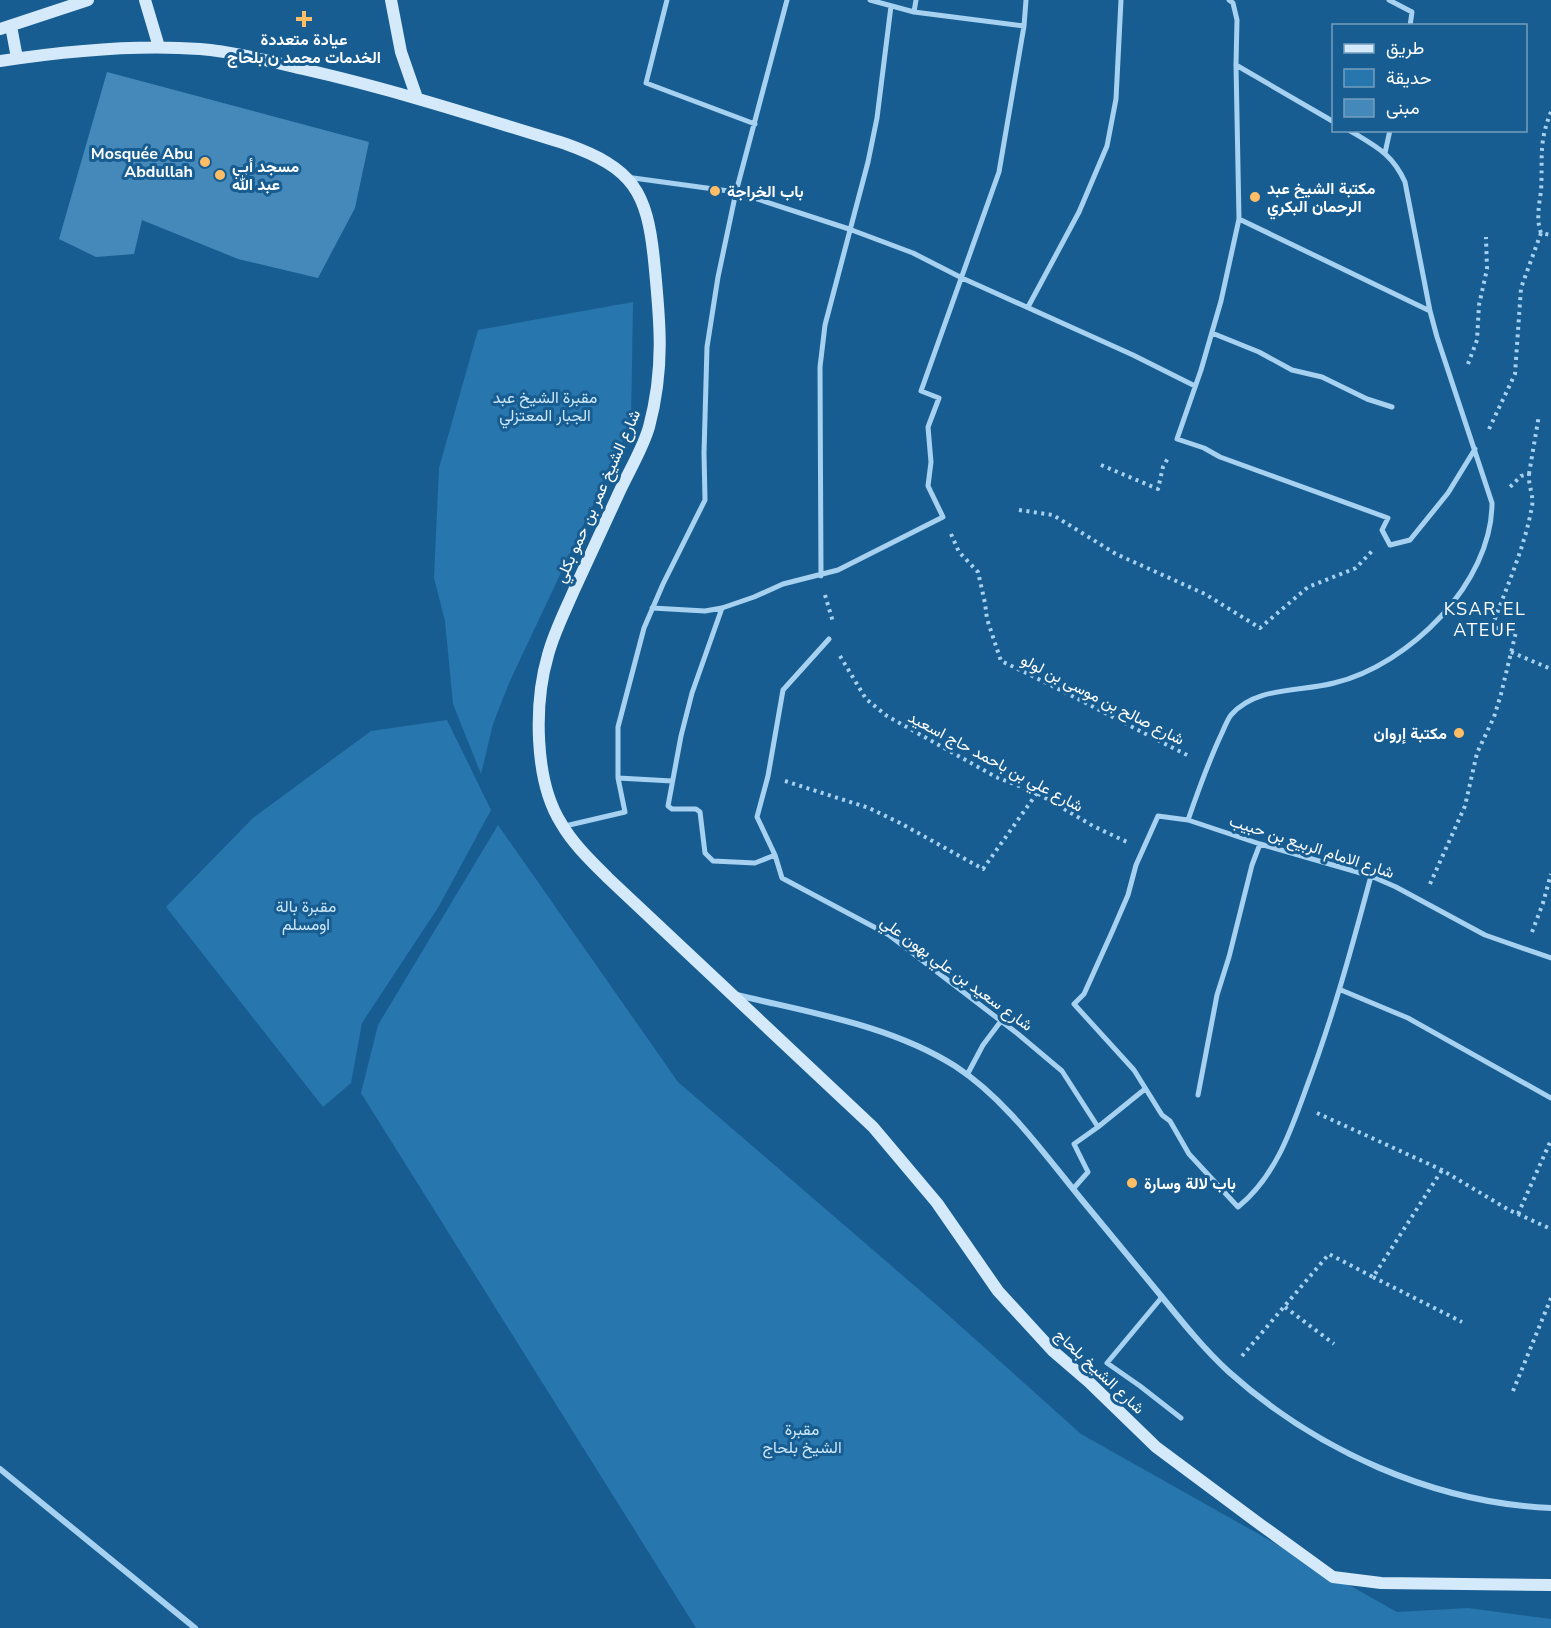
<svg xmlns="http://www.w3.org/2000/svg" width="1551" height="1628" viewBox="0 0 1551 1628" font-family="'Nunito Sans',Vazirmatn,sans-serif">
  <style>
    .green { fill: #2776ad }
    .building { fill: #4489ba }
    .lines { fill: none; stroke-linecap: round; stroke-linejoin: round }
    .path { stroke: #a6d1f0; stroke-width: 4; stroke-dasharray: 3 4.5; stroke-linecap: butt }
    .pedestrian { stroke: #a6d1f0; stroke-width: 5 }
    .minor { stroke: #a6d1f0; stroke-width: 6 }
    .secondary { stroke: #d4eafb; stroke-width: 12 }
    .poi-dot { fill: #ffbd65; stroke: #185d91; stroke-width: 2 }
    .labels { text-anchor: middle; stroke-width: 6; stroke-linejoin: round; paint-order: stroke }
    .poi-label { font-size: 16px; font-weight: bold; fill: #fff; stroke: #185d91; text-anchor: start }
    .park-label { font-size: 16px; fill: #cde8fb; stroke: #185d91 }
    .street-label { font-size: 16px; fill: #fff; stroke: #185d91 }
    .neighbourhood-label { font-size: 18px; letter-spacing: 1.5px; fill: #fff; stroke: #185d91 }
  </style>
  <rect width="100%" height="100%" fill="#185d91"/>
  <path class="green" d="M633 302 631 424 509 683 493 724 481 774 453 704 445 621 434 578 439 468 478 330Z
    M447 720 491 810 439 906 362 1023 351 1083 323 1107 166 907 253 818 371 731Z
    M498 825 678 1082 938 1306 1081 1434 1397 1612 1468 1608 1551 1619V1628H696L361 1093 378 1025Z"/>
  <path class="building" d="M107 72 369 142 355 208 318 278 238 259 142 220 134 254 96 257 59 239Z"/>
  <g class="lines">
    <path class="path" d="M1541 233C1536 219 1539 206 1541 191 1543 160 1538 143 1551 112
      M1468 364 1477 340 1479 305 1487 269 1486 237
      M1489 429 1515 374 1521 288 1541 233 1551 235
      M1101 465 1158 489 1163 467 1169 456
      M1529 474 1539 415
      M1019 510 1053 515 1116 554 1205 594 1260 628 1308 587 1356 568 1372 551
      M951 534 959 552 978 572 985 603 987 619 1001 661C1065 691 1127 725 1191 757
      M825 595 833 622
      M1511 652 1551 669
      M840 656 866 699 887 716 996 777 1037 793 1093 826 1127 842
      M785 781 869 808 900 823 983 869 1037 793
      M1430 884 1465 806 1477 753 1494 717 1501 694 1516 632 1492 627C1506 588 1525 547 1532 506 1534 496 1528 485 1529 474L1521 476 1508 489
      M1532 932 1543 903 1551 874
      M1317 1113 1442 1170 1509 1210 1551 1229
      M1518 1214 1551 1140
      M1373 1277 1462 1322
      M1285 1307 1334 1344
      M1242 1356 1329 1254 1373 1277 1442 1170
      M1513 1391 1551 1298"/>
    <path class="pedestrian" d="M667 0 646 83 755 124
      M870 0 914 12 1024 26
      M1229 0 1233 3 1237 20 1236 65 1239 219 1221 301 1201 370 1177 439 1204 448 1220 457 1388 518 1382 530 1390 545 1410 540 1448 493 1475 449
      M1389 0 1412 12 1410 26
      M914 12 916 0
      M1236 65 1334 122
      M1385 153 1390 130
      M626 177 736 192 849 229 913 253 962 278 1133 355 1195 386
      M1239 219 1430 311
      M1028 307 1079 212 1107 146 1116 99 1121 0
      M1212 333 1259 352 1292 370 1322 377 1367 399 1392 407
      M821 576 820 367 825 325 868 162 877 118 891 6
      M652 608 705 611 722 608 754 597 783 584 838 570 943 517 928 486 931 462 928 427 939 398 921 391 999 172 1024 26 1026 0
      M722 608 692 693 681 736 668 806 672 809H696L700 812 705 853 713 861 755 863 775 855
      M829 639 783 690 768 776 757 817 775 855 782 878 889 935 1018 1034 1062 1071 1098 1127
      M618 778 672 781
      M1188 820C1198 791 1208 763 1221 735 1224 729 1227 720 1231 715 1256 686 1300 692 1334 683 1409 665 1492 583 1492 503L1437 337 1430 311 1405 182C1392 153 1375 146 1349 130
      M565 826 625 812 618 778V727L644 628 663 584 705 500 704 453 707 347 718 277 736 192 787 0
      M1371 876C1352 947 1333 1017 1307 1086 1291 1130 1276 1176 1238 1207L1189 1154 1170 1121 1162 1115 1134 1070 1074 1004 1084 994 1112 932 1128 895 1136 865 1158 816 1188 820 1260 844 1371 876 1396 887 1485 935 1551 958
      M1341 990 1408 1018 1551 1098
      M967 1075 983 1045 1001 1021
      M1198 1095 1217 995 1229 957 1252 865 1260 844
      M1073 1189 1088 1172 1074 1144 1098 1127 1145 1089
      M1162 1297 1107 1363 1140 1386 1181 1418"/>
    <path class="minor" d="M737 995C811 1013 890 1025 955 1066 1006 1099 1044 1154 1082 1200 1109 1233 1136 1265 1162 1297 1183 1323 1204 1349 1229 1372 1316 1450 1433 1503 1551 1508
      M0 1469 195 1628"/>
    <path class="secondary" d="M145 0 159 47
      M391 0 401 52 417 98
      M11 26 17 58
      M0 29 88 0
      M0 61C65 51 134 44 200 49 235 52 269 61 303 69 392 89 479 117 566 144 633 168 647 191 654 260 660 320 665 368 649 427 642 451 627 474 617 497 603 527 589 558 575 588 566 609 554 632 548 655 534 703 534 780 561 823 573 844 591 861 608 878L873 1127 937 1203 998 1291 1053 1351 1089 1382 1156 1447 1261 1525 1333 1577 1381 1583 1551 1585"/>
  </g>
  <g class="poi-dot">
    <path d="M301 10h6v6h6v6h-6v6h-6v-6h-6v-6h6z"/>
    <circle cx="205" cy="162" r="6"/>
    <circle cx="220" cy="175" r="6"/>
    <circle cx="715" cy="191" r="6"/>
    <circle cx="1255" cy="197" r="6"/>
    <circle cx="1459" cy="733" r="6"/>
    <circle cx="1132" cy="1183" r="6"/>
  </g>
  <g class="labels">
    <g class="poi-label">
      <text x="304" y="45" text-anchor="middle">عيادة متعددة<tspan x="304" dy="18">الخدمات محمد ن بلحاج</tspan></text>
      <text x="193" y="159" text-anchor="end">Mosquée Abu<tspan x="193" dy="18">Abdullah</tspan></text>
      <text x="232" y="172">مسجد أبي<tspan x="232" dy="18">عبد الله</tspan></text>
      <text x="1267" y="194">مكتبة الشيخ عبد<tspan x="1267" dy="18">الرحمان البكري</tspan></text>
      <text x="727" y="197">باب الخراجة</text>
      <text x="1447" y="739" text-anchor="end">مكتبة إروان</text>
      <text x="1144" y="1189">باب لالة وسارة</text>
    </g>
    <g class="park-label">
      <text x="545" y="403">مقبرة الشيخ عبد<tspan x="545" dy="18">الجبار المعتزلي</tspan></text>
      <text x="306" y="912">مقبرة بالة<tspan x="306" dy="18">اومسلم</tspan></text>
      <text x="802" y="1435">مقبرة<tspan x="802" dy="18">الشيخ بلحاج</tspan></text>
    </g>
    <g class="street-label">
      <text transform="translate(597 496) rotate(-66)" y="6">شارع الشيخ عمر بن حمو بكلي</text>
      <text transform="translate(1103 699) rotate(27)" y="6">شارع صالح بن موسى بن لولو</text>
      <text transform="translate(996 761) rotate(28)" y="6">شارع علي بن باحمد حاج اسعيد</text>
      <text transform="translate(1312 846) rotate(18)" y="6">شارع الامام الربيع بن حبيب</text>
      <text transform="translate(957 973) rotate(36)" y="6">شارع سعيد بن علي بهون علي</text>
      <text transform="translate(1100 1371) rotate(43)" y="6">شارع الشيخ بلحاج</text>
    </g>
    <g class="neighbourhood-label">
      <text x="1485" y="615">KSAR EL<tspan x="1485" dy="21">ATEUF</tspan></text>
    </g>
  </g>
  <rect x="1332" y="24" width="195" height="108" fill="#185d91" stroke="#749ebd" stroke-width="1.5"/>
  <rect x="1344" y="44" width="30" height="9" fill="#d4eafb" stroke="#749ebd" stroke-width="1.5"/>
  <text x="1386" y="54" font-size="18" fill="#ffffff">طريق</text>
  <rect x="1344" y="69" width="30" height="18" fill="#2776ad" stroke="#749ebd" stroke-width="1.5"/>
  <text x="1386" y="84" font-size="18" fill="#ffffff">حديقة</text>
  <rect x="1344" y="99" width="30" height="18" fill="#4489ba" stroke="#749ebd" stroke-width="1.5"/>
  <text x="1386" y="114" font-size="18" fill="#ffffff">مبنى</text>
</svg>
